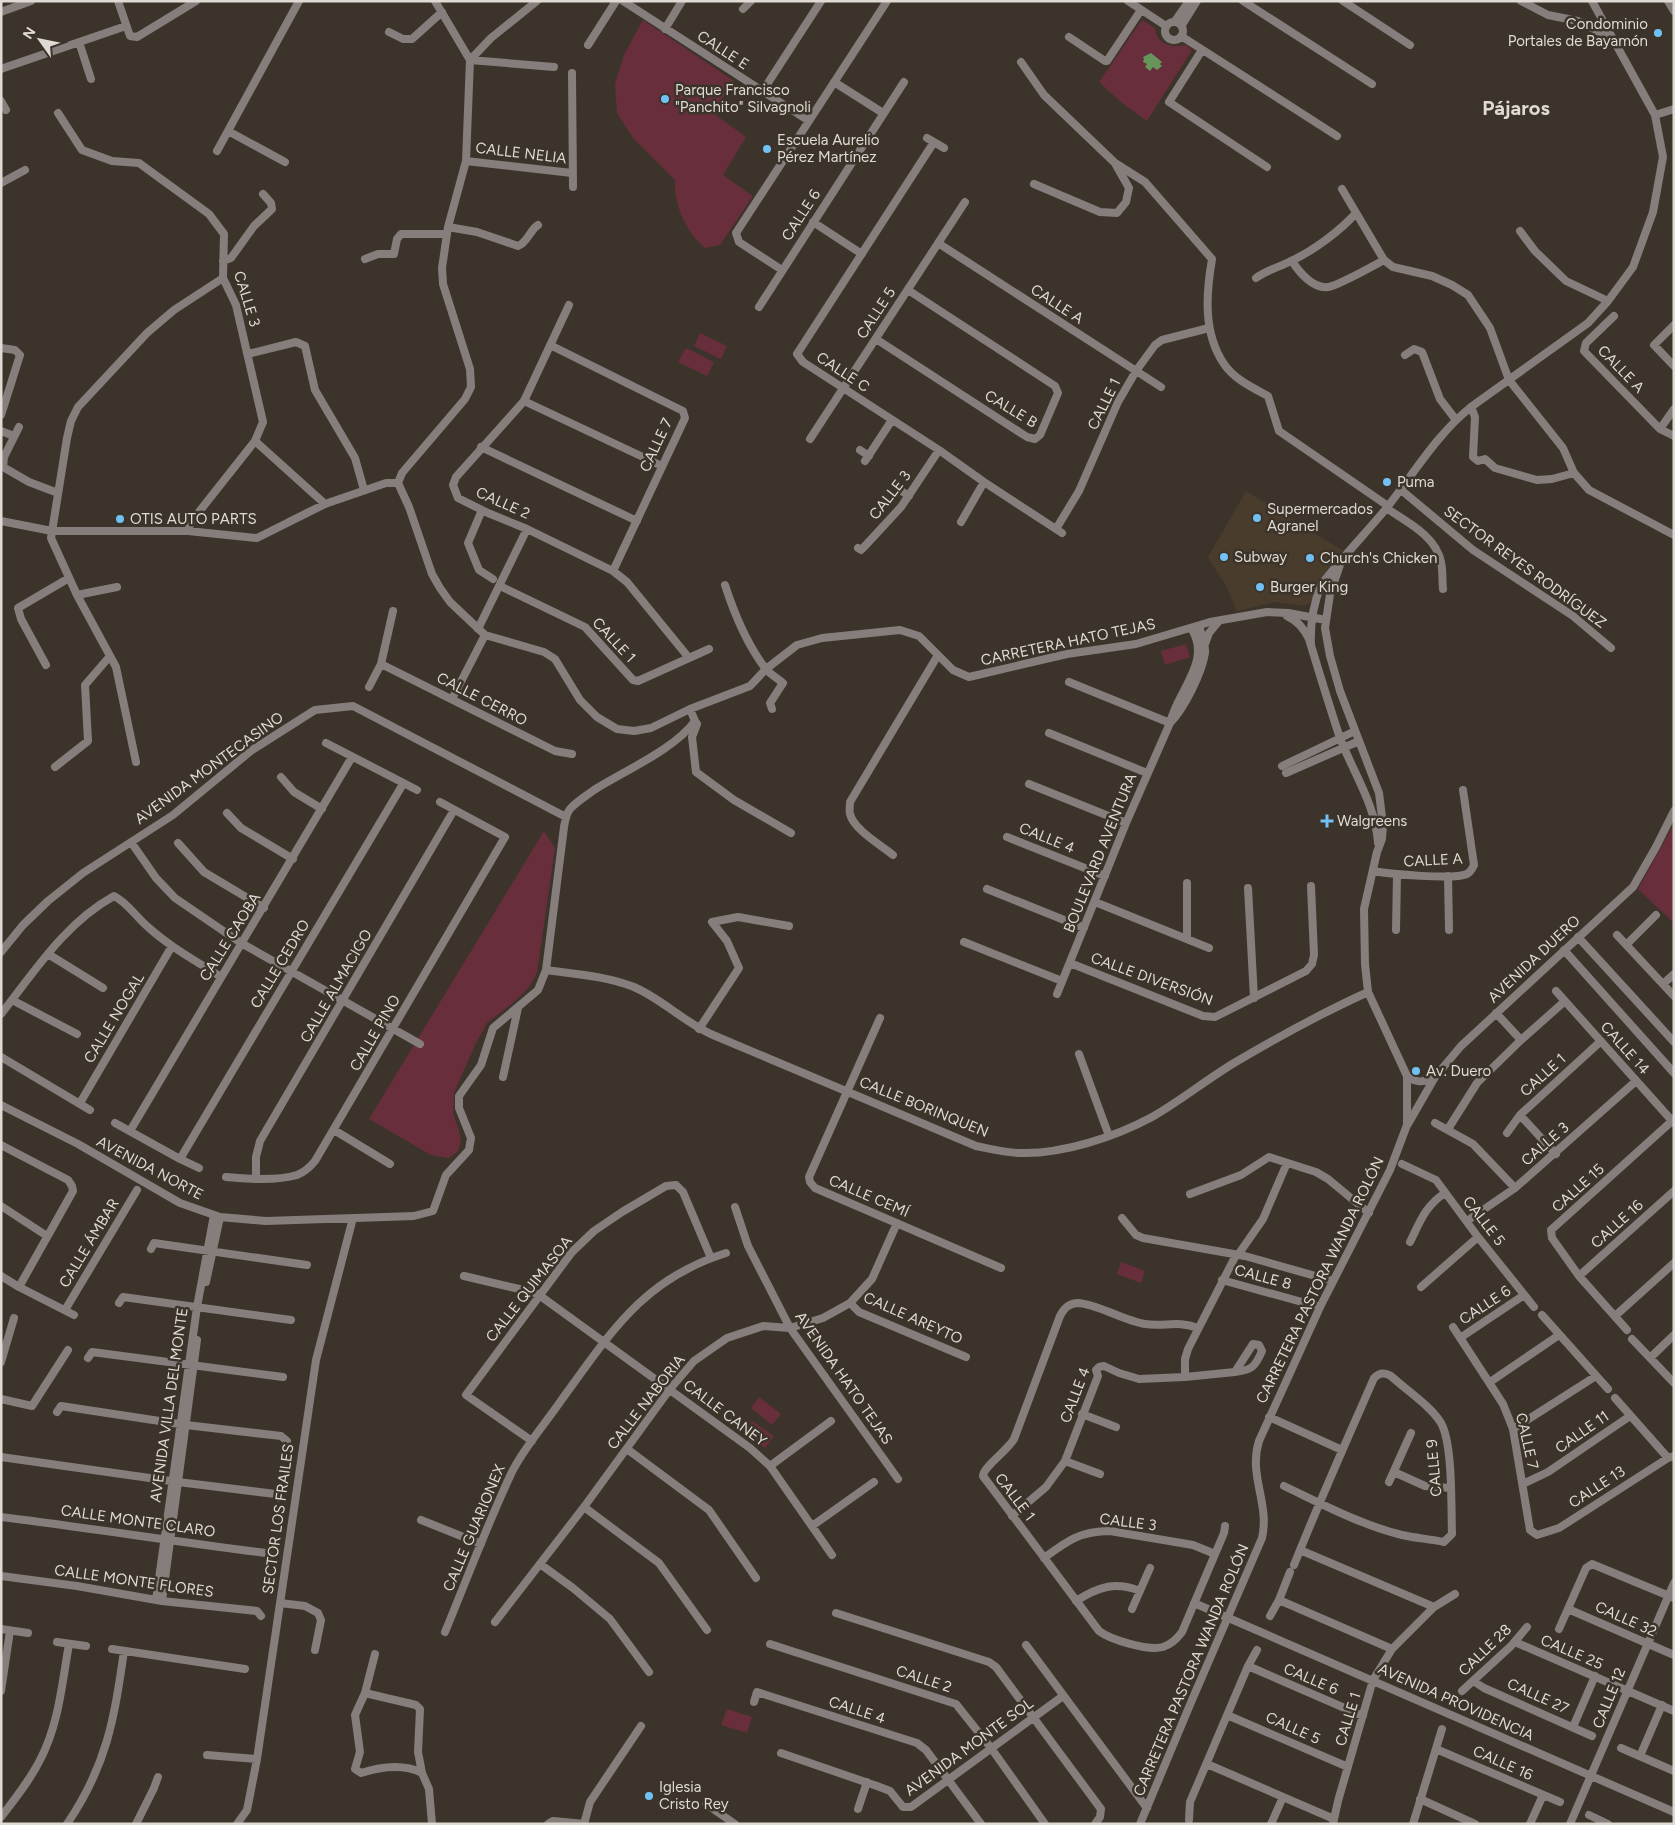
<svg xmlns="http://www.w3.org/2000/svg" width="1675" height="1825" viewBox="0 0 1675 1825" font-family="Figtree,sans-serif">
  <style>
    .built { fill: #493c2d }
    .green { fill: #682e3c }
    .water { fill: #66945a }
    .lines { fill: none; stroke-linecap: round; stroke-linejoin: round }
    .minor { stroke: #857e7c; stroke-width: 8 }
    .poi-dot { fill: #71c1f5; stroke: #3c342a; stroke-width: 2 }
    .labels { text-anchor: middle; stroke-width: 5; stroke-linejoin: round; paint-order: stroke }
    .poi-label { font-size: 15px; fill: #dfdad3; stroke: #3c342a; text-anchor: start }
    .street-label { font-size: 15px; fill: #dfdad3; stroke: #3c342a }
    .district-label { font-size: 20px; font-weight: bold; fill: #dfdad3; stroke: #3c342a }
  </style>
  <rect width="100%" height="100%" fill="#3c342a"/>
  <path class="built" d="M1246 491 1343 551 1315 586 1314 596 1310 603 1304 606 1275 602 1237 611 1226 586 1208 557Z"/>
  <path class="green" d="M643 20 734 81 713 113 746 137 723 175 753 196 720 245 705 248C686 232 674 205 675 180L633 138 617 113 615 84 624 55Z
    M1142 20 1155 28C1157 45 1171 48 1186 45L1192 50 1147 121 1122 103 1099 82Z
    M700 333 727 346 721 359 694 346Z
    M686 348 714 362 707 376 678 362Z
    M1186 644 1190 657 1165 665 1161 651Z
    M1674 824V923L1638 889Z
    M544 831 555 848 537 973 529 987 514 1002 487 1023 476 1043 454 1093 453 1113 459 1131 461 1141 458 1151 449 1158 431 1155 369 1119Z
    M1121 1262 1145 1271 1141 1283 1117 1274Z
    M759 1397 781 1414 772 1425 751 1408Z
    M752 1421 774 1436 765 1448 743 1433Z
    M727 1709 752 1717 747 1733 721 1725Z"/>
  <path class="water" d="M1151 53 1162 62 1160 64 1162 66 1157 70 1153 67 1150 71 1145 67 1147 64 1143 62 1144 59 1143 57Z"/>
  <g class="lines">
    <path class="minor" d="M118 1 130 36 137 37 196 1
      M435 1 470 60 466 161 448 227 442 268 443 284 470 369 471 387 465 399 402 473 398 483 409 507 432 574 440 588 450 602 485 635 544 652 555 659 580 700 597 717 617 729 634 731 651 728 690 709 750 686 766 669 797 645 822 638 900 630 919 636 953 670 969 677 1067 654 1136 644 1210 622 1267 612 1288 613 1326 620
      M623 1 809 121
      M1128 1 1166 26
      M1243 1 1372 84
      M1343 1 1410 45
      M1521 1 1548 15 1578 21 1611 38
      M1668 1 1674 11
      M743 9 751 1
      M1 12 31 1
      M1175 21 1189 1
      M1165 31a9 9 0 1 1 18 0a9 9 0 1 1-18 0Z
      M1182 25 1197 1
      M665 29 682 1
      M389 32 403 39H412L442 12
      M1181 36 1337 136
      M1069 37 1105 61H1107L1141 10
      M79 42 91 79
      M588 45 616 1
      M1202 50 1169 102 1267 167
      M470 60 491 38 537 1
      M470 60 554 67
      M1021 62 1044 95 1115 163 1145 182 1212 259C1206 294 1203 333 1224 364 1234 379 1253 388 1268 396L1279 431 1388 506
      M1 69 126 26
      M572 73 573 187
      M834 82 883 113
      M762 92 821 1
      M1 101 6 110
      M58 113 82 150 112 161 139 163 209 214 224 234 223 278 236 305 263 422 255 441 191 522 188 531
      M1655 115 1674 109
      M228 131 285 162
      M927 138 944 148
      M934 142 797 354 803 362 939 450 984 482 1062 533
      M217 151 299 1
      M466 161 572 173
      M1 183 25 170
      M1034 184 1100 212 1117 213 1126 202 1129 188 1116 165
      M1342 189 1384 260 1393 267 1432 276 1452 285 1468 295 1490 328 1509 380 1563 448 1574 473 1589 490 1674 535
      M813 222 862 254
      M448 227 477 232 518 246C527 243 530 230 538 225
      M1520 231 1535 251 1566 281 1608 301
      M938 243 1161 387
      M365 259 378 254H394L397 239 401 234H447
      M223 261 231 258 254 226 272 209 271 203 263 194
      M1292 261C1299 272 1313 289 1328 287 1337 286 1373 266 1384 260
      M782 270 739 242 736 233 887 1
      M1256 278C1266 270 1280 267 1291 261 1313 251 1340 231 1356 213
      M569 305 524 401 456 477 453 485 458 498 488 513 527 529 613 571 627 582 689 658
      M759 307 904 82
      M1614 316 1586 343 1584 351 1660 429 1674 436
      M1674 325 1654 345 1674 366
      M876 339 1027 437 1035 439 1040 435 1058 393 1055 386 908 290
      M550 345 683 411 685 418 613 571
      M1 348 15 350 20 355 1 415
      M248 354 296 342 305 346 315 390 355 458 364 490
      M1405 355 1414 349 1422 352 1440 399 1456 420
      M524 401 662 466
      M1471 407 1475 417 1473 457 1478 461 1485 459 1495 468 1537 480 1552 479 1574 473
      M19 427 4 457 3 467 29 482 58 493
      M1660 429 1674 409
      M1 431 14 436
      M810 439 965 202
      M255 441 325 504
      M481 447 637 521
      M860 450 869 456
      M865 461 892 420
      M1400 489 1473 550 1573 616 1611 648
      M900 490 909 496
      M1386 508C1407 522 1436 536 1441 562 1443 570 1442 581 1443 589
      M482 510 468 543 479 570 493 579
      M1 521 52 531H188L257 538 325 504 386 483H398
      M961 522 984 482
      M1056 529 1079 491 1118 402 1136 371 1155 345 1162 340 1209 328
      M858 548 861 550 864 547 901 507 939 450
      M725 585C734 613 747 644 765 668 770 674 777 678 783 683L770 703 772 709
      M500 586 585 627 633 680 638 681 709 649
      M77 595 117 587
      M1287 616C1298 621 1304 628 1309 639 1319 672 1329 705 1340 738 1353 772 1376 806 1378 843
      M478 629 527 529
      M1205 644 1209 633 1219 621
      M1311 645C1310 624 1313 605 1321 585 1341 559 1364 535 1385 510 1413 475 1436 435 1471 407L1588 323 1608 301 1633 267 1653 212 1663 157 1655 115 1592 1
      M381 664 555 751 572 754
      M46 665 21 619 18 608 69 578
      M1069 682 1170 723
      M369 687 381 664 393 611
      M452 699 485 635
      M695 721 697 724 692 737 696 772 734 800 791 833
      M1170 723C1184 709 1202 673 1205 653 1206 644 1201 634 1199 626
      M1049 733 1147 773
      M326 743 417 790
      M136 762 116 667 77 595 51 538 67 438 71 421 78 407 147 333 174 310 223 278
      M1282 766 1355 731
      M55 767 88 741 85 685 110 656
      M1286 773 1359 741
      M281 777 294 792 322 809
      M1029 784 1126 823
      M227 813 241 828 293 859
      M1007 837 1105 876
      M131 842 156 878 175 898 241 943 420 1044
      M178 843 204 872 264 908
      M893 855C881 845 854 830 850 814 849 811 850 806 850 802L938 655
      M1373 871C1390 874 1453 880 1467 874 1471 872 1472 869 1474 865L1463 790
      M1448 876 1449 930
      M1248 888 1254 998
      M987 889 1084 928
      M1095 902 1209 948
      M1396 930 1397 875
      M1617 935 1674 996
      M1578 937 1674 1042
      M1187 939V883
      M964 942 1062 981
      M1627 944 1656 915
      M1564 950 1674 1073
      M1 952 23 925 48 901 83 873 173 815 252 750 315 710 353 706 566 817
      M48 954 103 988
      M1070 963 1203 1016 1215 1017 1306 971 1312 964 1314 955 1311 886
      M546 970C575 974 606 976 634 987 662 999 685 1023 713 1035L976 1146C991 1149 1006 1153 1021 1153 1063 1154 1115 1137 1152 1117 1180 1101 1206 1080 1234 1063 1278 1037 1322 1013 1368 992
      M1663 984 1674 974
      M1556 991 1674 1123
      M1057 994 1126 823 1170 723C1177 691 1213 661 1191 628
      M12 1000 77 1034
      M1496 1013 1521 1040
      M1 1014C35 971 65 923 114 896 128 903 136 917 148 927 170 947 196 961 221 977
      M880 1018 809 1177 810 1182 815 1188 1001 1268
      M699 1029 739 968 727 941 712 922 738 917 789 926
      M1079 1054 1109 1136
      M1 1057 90 1110
      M1407 1076C1417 1084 1424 1082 1435 1077
      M503 1077 518 1008
      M80 1103 172 946
      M1 1105 78 1144 180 1203 220 1217 266 1221 414 1216 433 1211 446 1175 469 1150 471 1138 459 1108V1096L481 1065 493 1028 538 990 546 970 564 827C565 821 566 814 570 809 576 802 586 796 594 790 624 771 675 749 695 721L690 709
      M1520 1115 1556 1154
      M115 1123 180 1159 199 1168
      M1435 1123 1473 1144 1515 1188
      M1408 1124 1435 1077 1461 1046 1633 887 1656 847 1674 811
      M1448 1129 1477 1083 1521 1040 1565 1001
      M334 1130 390 1164
      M130 1131 352 757
      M1507 1133 1520 1115 1601 1041
      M1 1145 68 1180 72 1186 73 1191 19 1287
      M180 1159 403 784
      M1402 1164 1436 1180 1478 1237 1534 1307
      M226 1177C246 1179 277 1181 297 1175 305 1172 310 1167 315 1161L505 837 440 802
      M256 1179V1157L260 1141 454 810
      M1190 1194 1241 1175 1269 1157 1316 1172 1328 1179 1369 1213
      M1 1206 47 1236
      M735 1207 748 1246 790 1328 898 1479
      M1122 1218 1136 1235 1143 1238 1245 1256 1333 1281
      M1467 1221 1515 1188 1636 1081
      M1410 1242C1420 1222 1425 1206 1445 1193
      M151 1249 154 1243 307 1265
      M1240 1252 1263 1219 1287 1163
      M1 1276 19 1287 74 1315
      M464 1276 528 1291 539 1295 750 1448 770 1466 832 1555
      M1579 1276 1674 1191
      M1222 1280 1320 1307
      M206 1282 220 1217
      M1421 1287 1478 1237
      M119 1303 123 1297 291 1320
      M850 1303 859 1312 966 1357
      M65 1310 137 1190
      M1542 1315 1608 1389
      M1615 1316 1674 1263
      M1453 1327 1503 1404 1513 1429 1530 1530 1537 1535 1559 1528 1668 1458 1674 1456
      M1198 1328C1177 1320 1165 1327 1145 1324 1125 1321 1097 1304 1078 1303 1069 1303 1064 1308 1060 1316L1014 1439C1008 1450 983 1467 983 1476L1099 1631C1111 1640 1148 1651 1163 1647 1172 1644 1177 1639 1182 1632L1224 1533 1225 1526
      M1627 1330 1579 1276 1552 1238 1551 1230 1672 1121
      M1460 1338 1524 1295
      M1632 1339 1674 1383
      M1253 1344 1259 1345 1262 1351C1255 1367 1252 1370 1235 1372Z
      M88 1358 92 1352 283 1377
      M1650 1358 1674 1335
      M1 1362 14 1318
      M1185 1377V1359L1188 1349 1235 1257
      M1490 1382 1559 1335
      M1615 1398 1668 1458
      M1 1399 32 1406 68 1350
      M57 1412 61 1406 186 1425 281 1436 287 1441
      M1082 1414 1116 1427
      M1269 1417 1342 1450
      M1513 1429 1596 1376
      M532 1441 466 1395 572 1252 594 1231 622 1212 666 1186 676 1185 683 1192 711 1258
      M627 1449 709 1510 756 1578
      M1 1457 178 1482 275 1494 279 1498
      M1065 1461 1100 1474
      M770 1466 831 1421
      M1394 1472 1425 1486 1450 1488
      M1389 1482 1411 1433
      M1523 1484 1548 1472 1630 1416
      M1284 1486C1322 1504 1361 1525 1402 1535 1415 1538 1430 1539 1444 1542L1452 1534C1451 1508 1453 1444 1441 1423 1431 1406 1406 1390 1391 1376 1384 1372 1379 1373 1374 1378 1347 1440 1319 1502 1294 1565
      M584 1507 659 1563 707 1630
      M1012 1516 1046 1487 1065 1461 1098 1376 1096 1370 1099 1367 1104 1366 1119 1373 1139 1379 1185 1377 1235 1372
      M1 1517C90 1528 178 1542 266 1553L270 1556
      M421 1520 481 1544
      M812 1526 874 1482
      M1300 1550 1434 1607
      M1044 1558C1067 1541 1080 1531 1110 1531L1193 1545 1215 1554
      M540 1564 573 1588 610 1619 649 1672
      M1 1576 77 1586 162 1601 257 1611 261 1616
      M156 1600 197 1307 214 1215
      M1279 1600 1392 1649
      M162 1601 197 1340
      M1076 1601C1098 1587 1115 1581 1140 1591
      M280 1603 305 1606 318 1613 321 1620 315 1650
      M1194 1603 1674 1812
      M1132 1609 1150 1568
      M1568 1609 1674 1655
      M836 1613 989 1662 996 1667 1101 1809 1100 1817 1095 1824
      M1270 1616 1279 1600 1290 1572
      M495 1622 584 1507 670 1389 694 1361 727 1338 763 1326 790 1328 823 1318 850 1303 872 1279 897 1223
      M1 1629 28 1633
      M1559 1629 1586 1568 1592 1564 1674 1598
      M445 1632C467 1579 487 1525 511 1474 522 1450 545 1424 560 1402 610 1334 641 1280 726 1253
      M57 1642 86 1646
      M1515 1642 1674 1711
      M770 1644 956 1704 991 1748 1045 1824
      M1026 1645 1147 1808
      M112 1649 245 1669
      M375 1654 365 1693 355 1715 360 1752 355 1769 361 1773C380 1767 404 1764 422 1773
      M1248 1666 1363 1716
      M1473 1681 1484 1688 1592 1736
      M1 1691 10 1631
      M1462 1691 1511 1646 1527 1627
      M365 1693 416 1705 420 1709 418 1752 422 1773 429 1789 432 1824
      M754 1702 757 1692 917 1743 926 1750 981 1824
      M1227 1715 1348 1767
      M1573 1727 1595 1676
      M1621 1748 1674 1771
      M1436 1749 1560 1802
      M781 1753 877 1786 890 1791 903 1807H911L1063 1696
      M207 1755 257 1759
      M1640 1756 1662 1705
      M1207 1764 1334 1819
      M1420 1799 1475 1824
      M706 1804 735 1824
      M858 1809 867 1782
      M1589 1815 1608 1824
      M1 1817C15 1799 30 1780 40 1760 59 1724 62 1683 69 1644
      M1189 1820 1190 1802 1248 1666 1257 1650
      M67 1824C107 1765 114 1720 124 1651
      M136 1824 154 1788 158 1777
      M237 1824 247 1810 257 1759 316 1360 353 1218
      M548 1824 553 1821 585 1824
      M584 1824 590 1802 641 1726
      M1140 1824 1192 1700 1262 1538C1270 1503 1248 1476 1259 1441L1320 1307 1390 1170 1407 1125V1076L1368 992 1365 964 1364 909 1377 852 1382 839 1383 825 1379 793 1340 691 1330 656 1325 628 1330 594 1341 562
      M1271 1824 1283 1797
      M1333 1824 1338 1801 1373 1680 1392 1649 1434 1607 1455 1594
      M1413 1824 1442 1729
      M1530 1824 1543 1795
      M1570 1824 1674 1583"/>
  </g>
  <g class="poi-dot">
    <circle cx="1658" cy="33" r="5"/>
    <circle cx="665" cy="99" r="5"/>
    <circle cx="767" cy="149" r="5"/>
    <circle cx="1387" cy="482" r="5"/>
    <circle cx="1257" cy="518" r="5"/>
    <circle cx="120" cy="519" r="5"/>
    <circle cx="1224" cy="557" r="5"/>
    <circle cx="1310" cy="558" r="5"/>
    <circle cx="1260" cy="587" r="5"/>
    <path d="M1324.5 813.5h5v5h5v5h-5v5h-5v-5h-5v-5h5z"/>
    <circle cx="1416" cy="1071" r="5"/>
    <circle cx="649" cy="1796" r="5"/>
  </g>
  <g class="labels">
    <g class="poi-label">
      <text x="1648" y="29" text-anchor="end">Condominio<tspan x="1648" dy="17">Portales de Bayamón</tspan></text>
      <text x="675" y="95">Parque Francisco<tspan x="675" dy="17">"Panchito" Silvagnoli</tspan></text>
      <text x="777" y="145">Escuela Aurelio<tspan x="777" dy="17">Pérez Martínez</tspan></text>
      <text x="1397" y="487">Puma</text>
      <text x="1267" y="514">Supermercados<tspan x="1267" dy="17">Agranel</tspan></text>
      <text x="130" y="524">OTIS AUTO PARTS</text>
      <text x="1234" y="562">Subway</text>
      <text x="1320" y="563">Church's Chicken</text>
      <text x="1270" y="592">Burger King</text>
      <text x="1337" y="826">Walgreens</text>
      <text x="1426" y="1076">Av. Duero</text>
      <text x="659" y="1792">Iglesia<tspan x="659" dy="17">Cristo Rey</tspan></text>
    </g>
    <g class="street-label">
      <text transform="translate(723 50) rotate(33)" y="5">CALLE E</text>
      <text transform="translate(521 153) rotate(7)" y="5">CALLE NELIA</text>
      <text transform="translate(801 215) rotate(-57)" y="5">CALLE 6</text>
      <text transform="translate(247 299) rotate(73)" y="5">CALLE 3</text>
      <text transform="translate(1057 304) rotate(33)" y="5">CALLE A</text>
      <text transform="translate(876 313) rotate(-57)" y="5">CALLE 5</text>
      <text transform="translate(1621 369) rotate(46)" y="5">CALLE A</text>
      <text transform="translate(843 372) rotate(33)" y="5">CALLE C</text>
      <text transform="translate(1104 404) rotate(-64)" y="5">CALLE 1</text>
      <text transform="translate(1011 409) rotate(31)" y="5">CALLE B</text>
      <text transform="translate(656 445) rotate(-65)" y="5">CALLE 7</text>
      <text transform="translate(890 495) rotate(-52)" y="5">CALLE 3</text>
      <text transform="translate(503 503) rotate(24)" y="5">CALLE 2</text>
      <text transform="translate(1525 567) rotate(36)" y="5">SECTOR REYES RODRÍGUEZ</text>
      <text transform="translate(614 640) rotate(47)" y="5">CALLE 1</text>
      <text transform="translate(1068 642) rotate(-12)" y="5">CARRETERA HATO TEJAS</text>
      <text transform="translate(482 699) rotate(27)" y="5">CALLE CERRO</text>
      <text transform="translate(209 768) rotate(-36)" y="5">AVENIDA MONTECASINO</text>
      <text transform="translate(1047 838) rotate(22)" y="5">CALLE 4</text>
      <text transform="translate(1100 853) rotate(-68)" y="5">BOULEVARD AVENTURA</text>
      <text transform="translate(1433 860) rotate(-3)" y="5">CALLE A</text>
      <text transform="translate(230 937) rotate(-58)" y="5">CALLE CAOBA</text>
      <text transform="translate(1534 959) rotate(-43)" y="5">AVENIDA DUERO</text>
      <text transform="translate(280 964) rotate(-59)" y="5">CALLE CEDRO</text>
      <text transform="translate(1152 979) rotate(20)" y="5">CALLE DIVERSIÓN</text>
      <text transform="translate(336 986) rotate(-60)" y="5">CALLE ALMACIGO</text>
      <text transform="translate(114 1018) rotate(-59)" y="5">CALLE NOGAL</text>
      <text transform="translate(375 1033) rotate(-60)" y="5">CALLE PINO</text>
      <text transform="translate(1625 1048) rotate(48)" y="5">CALLE 14</text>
      <text transform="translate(1543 1075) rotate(-42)" y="5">CALLE 1</text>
      <text transform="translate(924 1107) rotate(22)" y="5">CALLE BORINQUEN</text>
      <text transform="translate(1545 1144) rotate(-41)" y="5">CALLE 3</text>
      <text transform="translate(150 1168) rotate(28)" y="5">AVENIDA NORTE</text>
      <text transform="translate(1578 1188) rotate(-42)" y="5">CALLE 15</text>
      <text transform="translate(869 1196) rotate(23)" y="5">CALLE CEMÍ</text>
      <text transform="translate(1484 1221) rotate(52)" y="5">CALLE 5</text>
      <text transform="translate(1617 1224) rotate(-42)" y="5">CALLE 16</text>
      <text transform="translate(89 1243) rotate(-59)" y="5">CALLE ÁMBAR</text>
      <text transform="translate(1263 1277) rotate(15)" y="5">CALLE 8</text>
      <text transform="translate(1320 1280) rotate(-64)" y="5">CARRETERA PASTORA WANDA ROLÓN</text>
      <text transform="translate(529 1289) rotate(-52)" y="5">CALLE QUIMASOA</text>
      <text transform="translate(1485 1305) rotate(-33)" y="5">CALLE 6</text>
      <text transform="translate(913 1318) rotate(24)" y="5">CALLE AREYTO</text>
      <text transform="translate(844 1378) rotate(55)" y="5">AVENIDA HATO TEJAS</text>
      <text transform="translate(1075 1395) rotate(-69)" y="5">CALLE 4</text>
      <text transform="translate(646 1402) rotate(-52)" y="5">CALLE NABORIA</text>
      <text transform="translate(169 1405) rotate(-82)" y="5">AVENIDA VILLA DEL MONTE</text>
      <text transform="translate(725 1413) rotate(37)" y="5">CALLE CANEY</text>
      <text transform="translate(1582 1432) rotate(-35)" y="5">CALLE 11</text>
      <text transform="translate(1527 1441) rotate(77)" y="5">CALLE 7</text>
      <text transform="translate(1434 1468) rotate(-95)" y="5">CALLE 9</text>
      <text transform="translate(1597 1487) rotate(-33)" y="5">CALLE 13</text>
      <text transform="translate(1015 1497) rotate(53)" y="5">CALLE 1</text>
      <text transform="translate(278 1519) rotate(-82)" y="5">SECTOR LOS FRAILES</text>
      <text transform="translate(138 1521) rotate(8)" y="5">CALLE MONTE CLARO</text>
      <text transform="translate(1128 1522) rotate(7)" y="5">CALLE 3</text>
      <text transform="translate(474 1528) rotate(-67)" y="5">CALLE GUARIONEX</text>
      <text transform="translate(134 1581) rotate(8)" y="5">CALLE MONTE FLORES</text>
      <text transform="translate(1626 1619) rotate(24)" y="5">CALLE 32</text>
      <text transform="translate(1485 1650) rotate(-44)" y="5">CALLE 28</text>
      <text transform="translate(1572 1652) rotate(23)" y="5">CALLE 25</text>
      <text transform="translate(1191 1670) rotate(-67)" y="5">CARRETERA PASTORA WANDA ROLÓN</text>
      <text transform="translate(924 1679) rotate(18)" y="5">CALLE 2</text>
      <text transform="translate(1311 1679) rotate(23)" y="5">CALLE 6</text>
      <text transform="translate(1538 1696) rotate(24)" y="5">CALLE 27</text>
      <text transform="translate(1609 1698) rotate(-68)" y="5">CALLE 12</text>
      <text transform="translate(1456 1702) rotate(24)" y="5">AVENIDA PROVIDENCIA</text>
      <text transform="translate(857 1710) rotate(18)" y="5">CALLE 4</text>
      <text transform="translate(1348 1719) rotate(-73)" y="5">CALLE 1</text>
      <text transform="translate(1293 1728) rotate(24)" y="5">CALLE 5</text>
      <text transform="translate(969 1747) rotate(-36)" y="5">AVENIDA MONTE SOL</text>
      <text transform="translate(1503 1763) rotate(24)" y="5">CALLE 16</text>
    </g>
    <g class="district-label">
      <text x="1516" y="115">Pájaros</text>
    </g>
  </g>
  <rect width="1675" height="1825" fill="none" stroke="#dfdad3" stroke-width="5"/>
  <g transform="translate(40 40) rotate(303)" stroke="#3c342a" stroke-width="4" paint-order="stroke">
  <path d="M0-4L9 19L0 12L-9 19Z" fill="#dfdad3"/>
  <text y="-8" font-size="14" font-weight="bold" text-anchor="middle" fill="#dfdad3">N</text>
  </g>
</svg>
